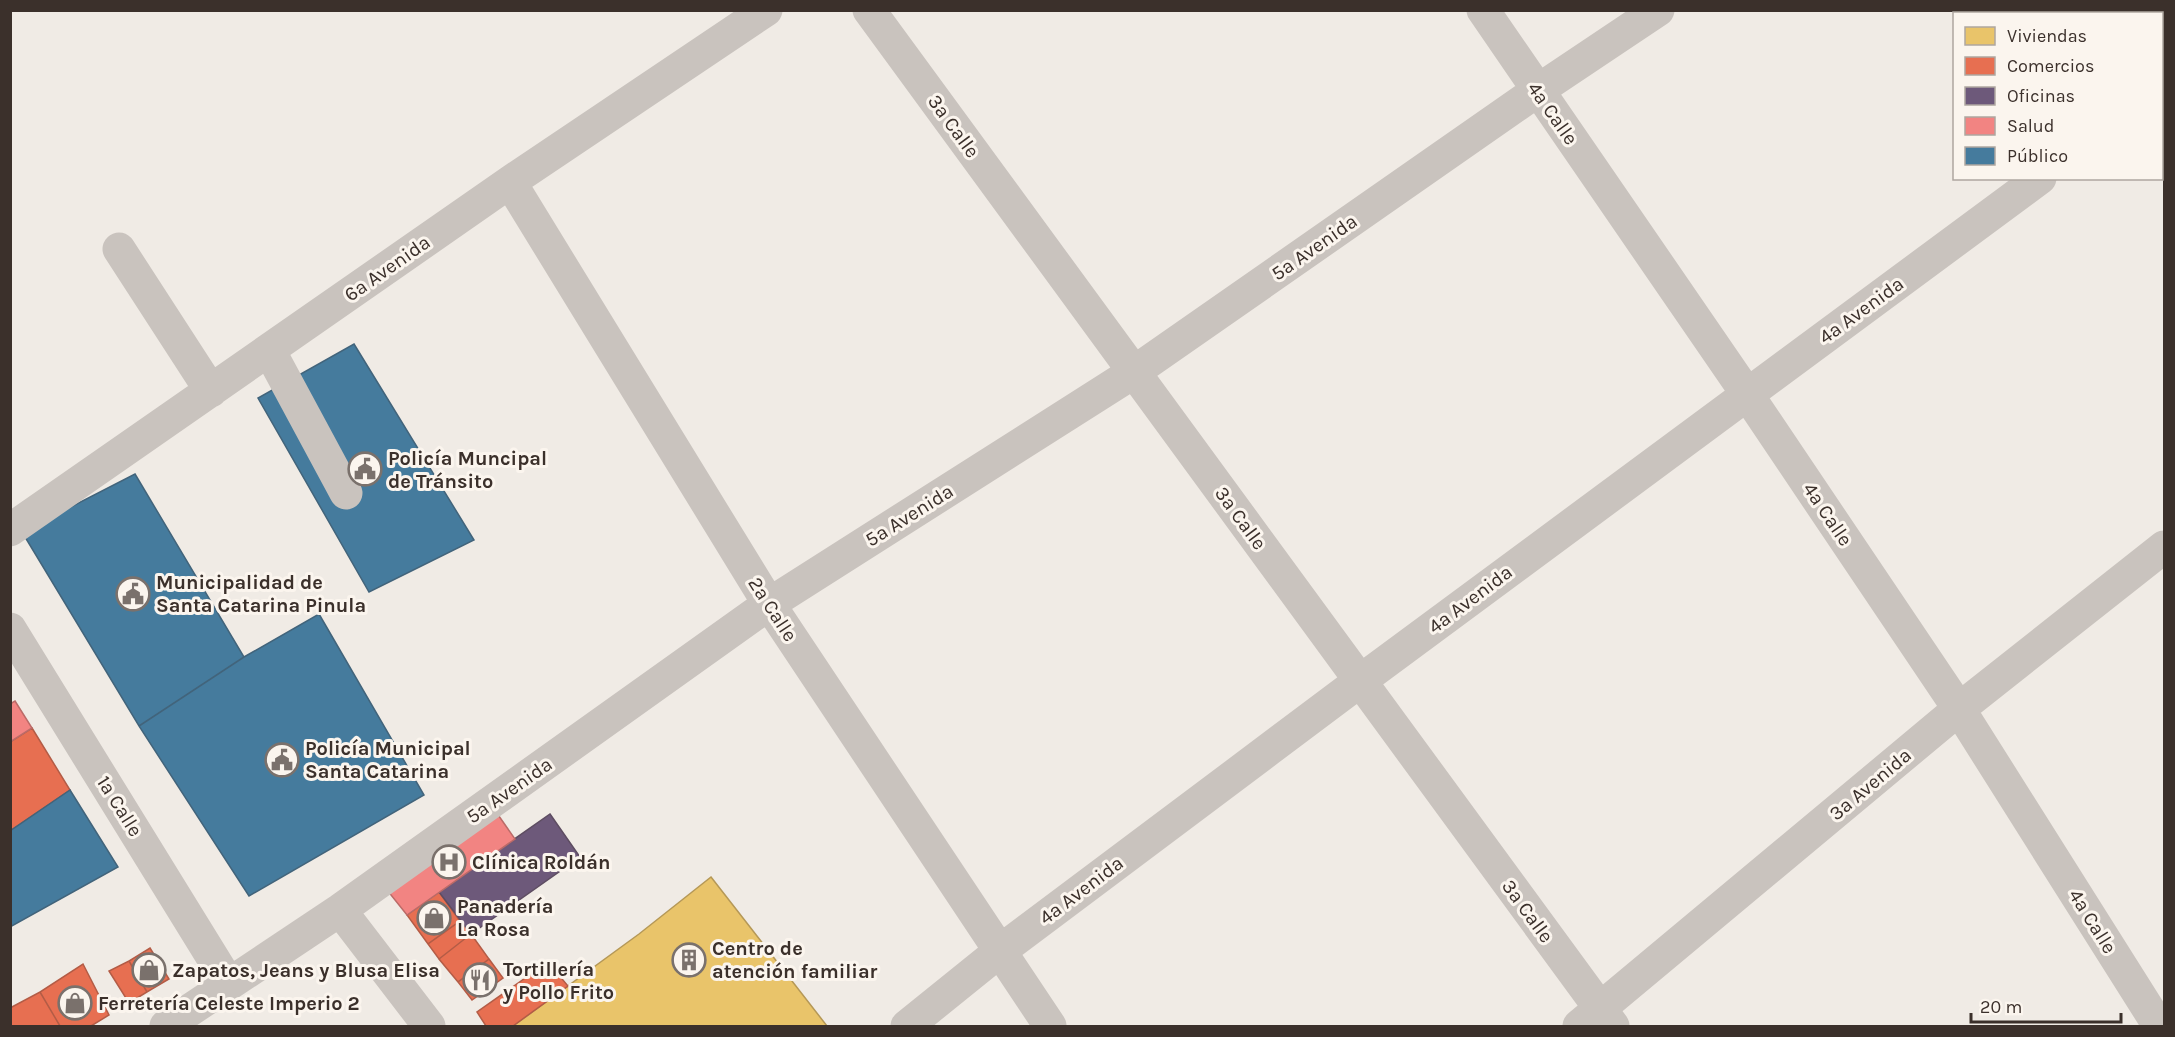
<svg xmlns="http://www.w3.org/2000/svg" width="2175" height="1037" viewBox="0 0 2175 1037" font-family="Karla,sans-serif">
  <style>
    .homes { fill: #e9c46a; stroke: #b59857; stroke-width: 1.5 }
    .shops { fill: #e76f51; stroke: #b35c46; stroke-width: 1.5 }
    .offices { fill: #6d597a; stroke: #5e4d62; stroke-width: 1.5 }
    .health { fill: #f28482; stroke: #bb6b68; stroke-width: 1.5 }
    .public { fill: #457b9d; stroke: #42647b; stroke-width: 1.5 }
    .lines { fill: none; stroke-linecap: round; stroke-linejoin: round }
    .minor { stroke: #c9c3be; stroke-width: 33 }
    .labels { text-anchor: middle; stroke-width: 6; stroke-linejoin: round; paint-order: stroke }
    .street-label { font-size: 20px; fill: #3b302b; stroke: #fbf5ee }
    .poi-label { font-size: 20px; font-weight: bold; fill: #3b302b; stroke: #fbf5ee; text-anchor: start }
  </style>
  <rect width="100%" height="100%" fill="#f0ebe5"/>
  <path class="homes" d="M711 877 827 1026H513L639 934Z"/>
  <path class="shops" d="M32 728 70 790 10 831V742Z
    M439 892 460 921 428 944 407 915Z
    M460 921 471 934 439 959 428 944Z
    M471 934 489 959 458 982 439 959Z
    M150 948 169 979 147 992 129 961Z
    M489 959 503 978 472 1000 458 982Z
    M129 961 147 992 129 1003 109 971Z
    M548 962 568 986 513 1026H486L477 1012Z
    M83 964 109 1015 91 1026H60L40 992Z
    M40 992 60 1026H10V1008Z"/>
  <path class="offices" d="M550 814 580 857 471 934 439 892Z"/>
  <path class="health" d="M15 701 32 728 10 742V704Z
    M494 809 515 839 407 915 383 885Z"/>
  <path class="public" d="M354 344 474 540 369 592 258 398Z
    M135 474 244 657 139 726 22 532Z
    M319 614 424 795 249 896 139 726 244 657Z
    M70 790 118 867 10 927V831Z"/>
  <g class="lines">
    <path class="minor" d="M869 10 1613 1026
      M1483 10 1747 394 1959 709 2159 1026
      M2162 90 2164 88
      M510 182 769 604 1050 1026
      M119 249 211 391
      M269 350 346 493
      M10 530 510 182 766 10
      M10 629 229 984
      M340 910 429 1026
      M166 1026 340 910 769 604 1134 372 1537 91 1658 10
      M907 1026 1000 951 1360 681 2040 178
      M1579 1026 1959 709 2164 547"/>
  </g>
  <defs>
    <g id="civic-ring" transform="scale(1.725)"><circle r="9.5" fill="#fbf5ee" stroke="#7a716c" stroke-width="1.5"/><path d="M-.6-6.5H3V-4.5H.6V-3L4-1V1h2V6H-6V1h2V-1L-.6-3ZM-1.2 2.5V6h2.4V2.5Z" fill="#7a716c"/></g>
    <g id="hospital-ring" transform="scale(1.725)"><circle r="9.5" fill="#fbf5ee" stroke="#7a716c" stroke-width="1.5"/><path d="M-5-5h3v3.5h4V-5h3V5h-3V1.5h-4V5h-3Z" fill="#7a716c"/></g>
    <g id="shop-ring" transform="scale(1.725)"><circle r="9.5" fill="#fbf5ee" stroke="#7a716c" stroke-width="1.5"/><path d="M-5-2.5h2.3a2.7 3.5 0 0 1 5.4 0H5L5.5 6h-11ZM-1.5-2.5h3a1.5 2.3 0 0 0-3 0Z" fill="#7a716c"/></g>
    <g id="building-ring" transform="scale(1.725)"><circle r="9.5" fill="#fbf5ee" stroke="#7a716c" stroke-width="1.5"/><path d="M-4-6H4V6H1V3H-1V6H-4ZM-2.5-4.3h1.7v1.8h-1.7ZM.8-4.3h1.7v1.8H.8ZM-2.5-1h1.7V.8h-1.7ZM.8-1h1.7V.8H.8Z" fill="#7a716c"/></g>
    <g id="restaurant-ring" transform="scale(1.725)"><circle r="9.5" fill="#fbf5ee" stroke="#7a716c" stroke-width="1.5"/><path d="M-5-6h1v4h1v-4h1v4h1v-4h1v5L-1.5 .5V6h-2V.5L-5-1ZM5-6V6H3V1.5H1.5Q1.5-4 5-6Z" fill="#7a716c"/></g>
  </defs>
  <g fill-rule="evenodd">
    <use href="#civic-ring" x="365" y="469"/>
    <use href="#civic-ring" x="133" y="594"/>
    <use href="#civic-ring" x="282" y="760"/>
    <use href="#hospital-ring" x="449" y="862"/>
    <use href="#shop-ring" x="434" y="918"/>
    <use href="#building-ring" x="689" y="960"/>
    <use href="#shop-ring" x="149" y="970"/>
    <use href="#restaurant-ring" x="480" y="980"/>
    <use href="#shop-ring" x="75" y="1003"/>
  </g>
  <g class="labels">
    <g class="street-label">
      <text transform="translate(1553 113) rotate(55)" y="7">4a Calle</text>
      <text transform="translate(954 126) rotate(54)" y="7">3a Calle</text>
      <text transform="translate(1314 247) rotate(-35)" y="7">5a Avenida</text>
      <text transform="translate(387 268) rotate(-35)" y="7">6a Avenida</text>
      <text transform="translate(1861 310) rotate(-36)" y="7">4a Avenida</text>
      <text transform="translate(1828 514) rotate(56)" y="7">4a Calle</text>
      <text transform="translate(909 515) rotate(-32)" y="7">5a Avenida</text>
      <text transform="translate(1241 518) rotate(54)" y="7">3a Calle</text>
      <text transform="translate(1470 599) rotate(-37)" y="7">4a Avenida</text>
      <text transform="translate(773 609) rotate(57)" y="7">2a Calle</text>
      <text transform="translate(1870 784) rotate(-40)" y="7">3a Avenida</text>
      <text transform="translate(509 790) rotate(-35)" y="7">5a Avenida</text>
      <text transform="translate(120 806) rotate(58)" y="7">1a Calle</text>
      <text transform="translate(1081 890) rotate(-37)" y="7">4a Avenida</text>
      <text transform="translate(1528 911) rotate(54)" y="7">3a Calle</text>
      <text transform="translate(2093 921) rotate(58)" y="7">4a Calle</text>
    </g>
    <g class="poi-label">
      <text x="388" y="465">Policía Muncipal<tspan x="388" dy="23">de Tránsito</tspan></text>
      <text x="156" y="589">Municipalidad de<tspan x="156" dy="23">Santa Catarina Pinula</tspan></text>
      <text x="305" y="755">Policía Municipal<tspan x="305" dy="23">Santa Catarina</tspan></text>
      <text x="472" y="869">Clínica Roldán</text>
      <text x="457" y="913">Panadería<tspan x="457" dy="23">La Rosa</tspan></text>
      <text x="712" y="955">Centro de<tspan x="712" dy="23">atención familiar</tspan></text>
      <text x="503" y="976">Tortillería<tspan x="503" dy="23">y Pollo Frito</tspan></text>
      <text x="172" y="977">Zapatos, Jeans y Blusa Elisa</text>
      <text x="98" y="1010">Ferretería Celeste Imperio 2</text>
    </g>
  </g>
  <rect width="2175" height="1037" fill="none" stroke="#3b302b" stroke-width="24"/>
  <rect x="1953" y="12" width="210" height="168" fill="#fbf5ee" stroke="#aea6a0" stroke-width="1.5"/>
  <rect x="1965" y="27" width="30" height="18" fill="#e9c46a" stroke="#aea6a0" stroke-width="1.5"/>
  <text x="2007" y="42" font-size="18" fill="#3b302b">Viviendas</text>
  <rect x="1965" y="57" width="30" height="18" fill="#e76f51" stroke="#aea6a0" stroke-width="1.5"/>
  <text x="2007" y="72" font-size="18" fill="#3b302b">Comercios</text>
  <rect x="1965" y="87" width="30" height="18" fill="#6d597a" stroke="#aea6a0" stroke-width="1.5"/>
  <text x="2007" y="102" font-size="18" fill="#3b302b">Oficinas</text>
  <rect x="1965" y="117" width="30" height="18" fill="#f28482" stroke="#aea6a0" stroke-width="1.5"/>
  <text x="2007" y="132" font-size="18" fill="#3b302b">Salud</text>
  <rect x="1965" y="147" width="30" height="18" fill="#457b9d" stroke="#aea6a0" stroke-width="1.5"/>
  <text x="2007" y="162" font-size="18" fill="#3b302b">Público</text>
  <path d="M1971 1013v9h150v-9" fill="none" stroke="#3b302b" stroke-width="3"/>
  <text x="1980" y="1013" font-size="18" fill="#3b302b" stroke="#fbf5ee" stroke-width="4.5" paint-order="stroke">20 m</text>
</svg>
